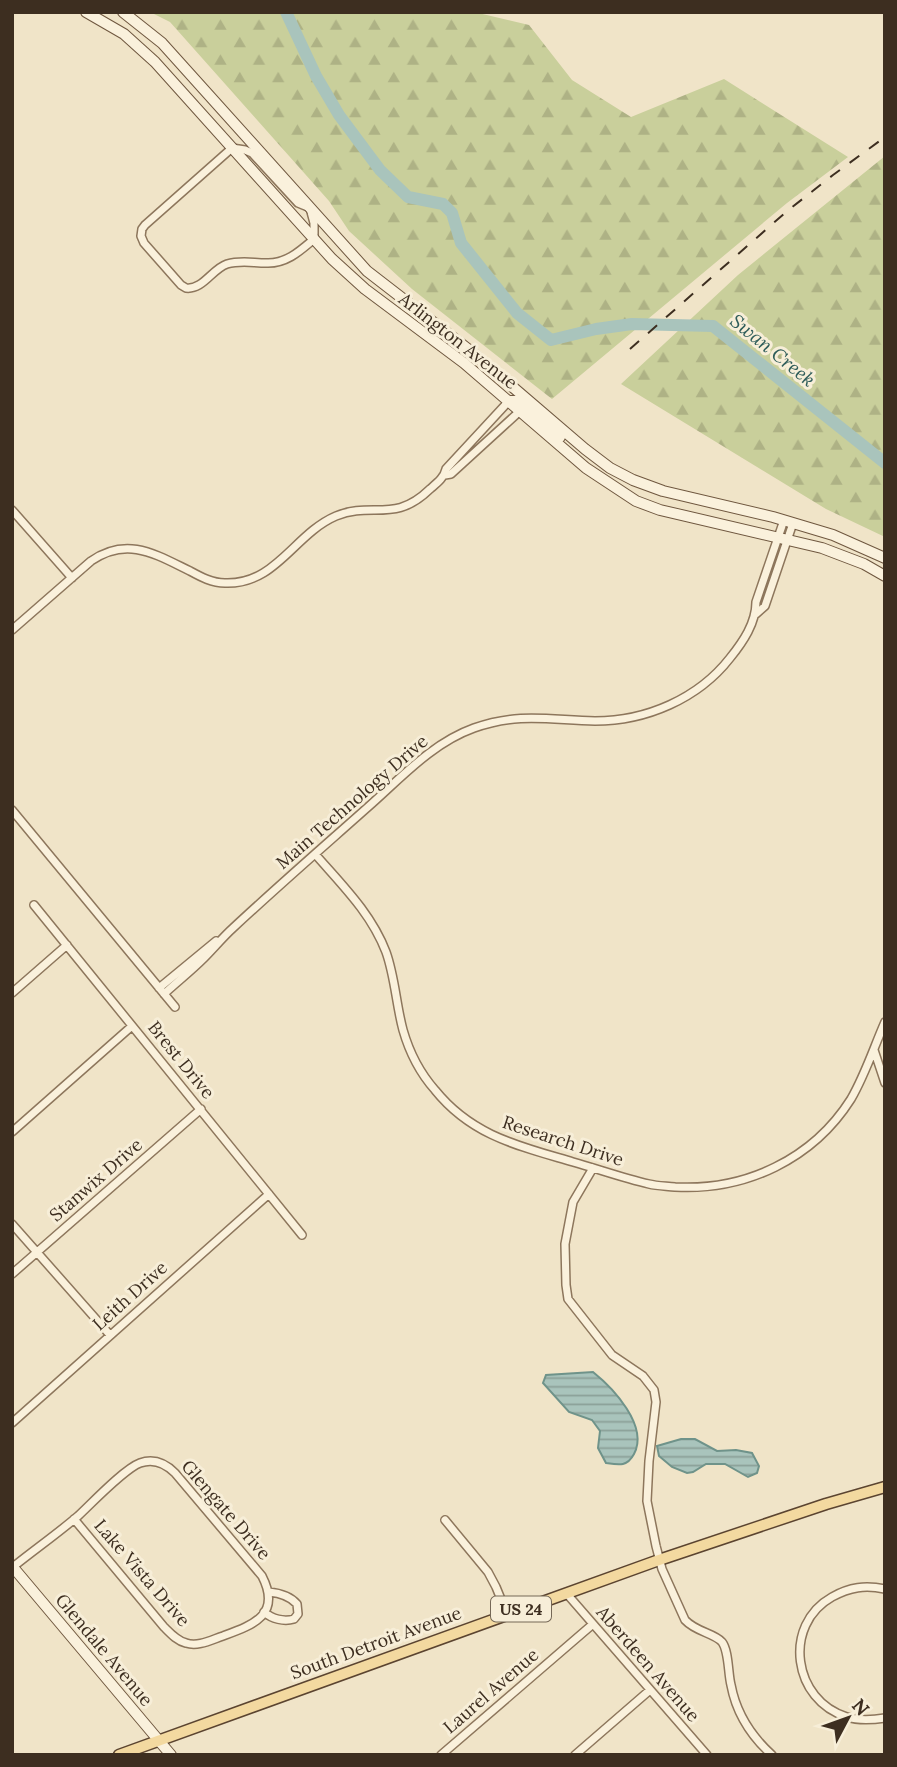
<svg xmlns="http://www.w3.org/2000/svg" width="897" height="1767" viewBox="0 0 897 1767" font-family="Lora,serif">
  <style>
    .forest { fill: url(#forest-firs) }
    .water { fill: url(#water-rules); stroke: #6f938a; stroke-width: 2 }
    .lines { fill: none; stroke-linecap: round; stroke-linejoin: round }
    .river { stroke: #a9c4bc; stroke-width: 12 }
    .street-casing { stroke: #8d765c; stroke-width: 10 }
    .secondary-casing { stroke: #6f573f; stroke-width: 12 }
    .primary-casing { stroke: #5b4430; stroke-width: 13 }
    .street { stroke: #faf1dc; stroke-width: 7 }
    .secondary { stroke: #faf1dc; stroke-width: 10 }
    .primary { stroke: #f3d9a0; stroke-width: 10 }
    .rail { stroke: #3d2e20; stroke-width: 2; stroke-dasharray: 12 12; stroke-linecap: butt }
    .labels { text-anchor: middle; stroke-width: 6; stroke-linejoin: round; paint-order: stroke }
    .shield { fill: #f7eed8; stroke: #756857; stroke-width: 2 }
    .shield-label { font-size: 16px; font-weight: bold; fill: #3d2e20 }
    .street-label { font-size: 18px; fill: #3d2e20; stroke: #f7eed8 }
    .water-label { font-size: 19px; font-style: italic; fill: #2f5d5a; stroke: #f7eed8 }
  </style>
  <defs>
    <pattern id="forest-firs" width="22" height="20" patternUnits="userSpaceOnUse" patternTransform="scale(1.75)"><rect width="22" height="20" fill="#c9cf9b"/><path d="M5 1l3.5 6h-7zM16 11l3.5 6h-7z" fill="#aeb285"/></pattern>
    <pattern id="water-rules" width="6" height="5" patternUnits="userSpaceOnUse" patternTransform="scale(1.75)"><rect width="6" height="5" fill="#a9c4bc"/><path d="M0 2.5h6" fill="none" stroke="#8ba098"/></pattern>
  </defs>
  <rect width="100%" height="100%" fill="#f0e4c8"/>
  <path class="forest" d="M150 12H474L529 25 572 80 631 117 724 79 848 157 787 203 552 399 412 289 349 231 329 201 170 22Z
    M885 156V537L826 509 621 384 738 275Z"/>
  <path class="water" d="M593 1372C613 1388 649 1426 634 1454 627 1467 619 1465 606 1463L598 1448 600 1431 592 1420 569 1412 543 1383 546 1375Z
    M681 1439H695L717 1451 736 1450 752 1453 759 1466 757 1473 748 1477 725 1464H706L693 1472 687 1473 672 1467 659 1456 657 1446Z"/>
  <g class="lines">
    <path class="river" d="M286 12 316 76 339 115 380 170 408 197 443 204 452 213 461 243 517 313 551 340 596 329 632 324 713 326 885 463"/>
    <g class="street-casing">
      <path id="street" d="M232 148 245 150 252 153 298 203 310 208 314 223V239C300 251 286 264 266 263 253 263 241 260 227 264 212 269 203 290 186 288L181 285 144 243 141 236 142 229 145 225Z
        M445 475 451 474 520 411
        M12 510 72 578
        M756 614 765 606 793 523
        M12 630 91 561C127 536 155 554 190 571 201 577 212 583 225 583 276 585 294 534 336 516 373 501 394 524 430 489 437 483 444 478 446 469L509 401
        M12 810 175 1007
        M315 854C342 885 371 913 386 952 395 977 396 1004 403 1030 409 1051 420 1073 435 1090 472 1136 519 1146 573 1162 598 1169 623 1178 649 1184 657 1186 667 1186 675 1187 746 1191 813 1159 851 1099 865 1075 874 1047 885 1022
        M34 905 302 1235
        M159 988 216 941
        M12 993 67 945
        M164 994C177 982 191 971 204 958 214 948 223 937 233 928 277 887 323 847 368 807 401 778 432 743 474 728 519 712 550 720 595 721 646 721 698 699 730 658 743 642 756 623 756 602L784 520
        M874 1050 885 1083
        M12 1132 132 1026
        M593 1168 573 1202 565 1244 566 1285 568 1299 612 1355 643 1376 654 1390 656 1402 649 1461 647 1501 656 1546 662 1569 685 1620C696 1632 714 1633 722 1642 729 1651 728 1674 731 1685 736 1712 751 1736 772 1755
        M12 1224 110 1335
        M12 1274 201 1109
        M12 1423 269 1194
        M445 1520 488 1572 496 1587 507 1614
        M13 1567C34 1550 57 1534 78 1516 92 1503 124 1469 140 1463 154 1458 166 1464 175 1473L262 1576C282 1615 253 1625 223 1636 211 1640 198 1647 186 1643 177 1641 170 1633 164 1627L74 1519
        M885 1589C865 1585 850 1587 832 1597 782 1625 793 1701 847 1717 859 1721 872 1720 885 1718
        M567 1594 707 1755
        M264 1612C272 1619 284 1622 294 1619L298 1614 297 1604C290 1596 279 1593 269 1592
        M441 1755 593 1624
        M575 1755 650 1690"/>
    </g>
    <g class="secondary-casing">
      <path id="secondary" d="M86 12 124 34 155 62 332 259 365 289 464 363 586 468 636 501 660 510 822 548 864 564 885 576
        M123 12 162 43 367 271 473 353 585 449 610 468 633 480 663 491 773 517 833 535 885 558
        M509 401H517L524 404 560 437
        M12 1566 171 1755"/>
    </g>
    <g class="primary-casing">
      <path id="primary" d="M119 1755 659 1560 826 1504 885 1487"/>
    </g>
    <use href="#street" class="street"/>
    <use href="#secondary" class="secondary"/>
    <use href="#primary" class="primary"/>
    <path class="rail" d="M630 349 786 212 833 175 885 137"/>
  </g>
  <g class="labels">
    <rect class="shield" x="491" y="1596.5" width="60" height="25" rx="5"/>
    <g class="shield-label">
      <text x="521" y="1615">US 24</text>
    </g>
    <g class="street-label">
      <text transform="translate(458 341) rotate(38)" y="6">Arlington Avenue</text>
      <text transform="translate(352 802) rotate(-41)" y="6">Main Technology Drive</text>
      <text transform="translate(181 1060) rotate(51)" y="6">Brest Drive</text>
      <text transform="translate(563 1141) rotate(18)" y="6">Research Drive</text>
      <text transform="translate(96 1180) rotate(-41)" y="6">Stanwix Drive</text>
      <text transform="translate(130 1296) rotate(-42)" y="6">Leith Drive</text>
      <text transform="translate(226 1510) rotate(49)" y="6">Glengate Drive</text>
      <text transform="translate(142 1573) rotate(49)" y="6">Lake Vista Drive</text>
      <text transform="translate(376 1643) rotate(-20)" y="6">South Detroit Avenue</text>
      <text transform="translate(104 1650) rotate(50)" y="6">Glendale Avenue</text>
      <text transform="translate(648 1664) rotate(49)" y="6">Aberdeen Avenue</text>
      <text transform="translate(491 1691) rotate(-41)" y="6">Laurel Avenue</text>
    </g>
    <g class="water-label">
      <text transform="translate(773 350) rotate(39)" y="7">Swan Creek</text>
    </g>
  </g>
  <rect width="897" height="1767" fill="none" stroke="#3d2e20" stroke-width="28"/>
  <g transform="translate(848 1718) rotate(49)" stroke="#f7eed8" stroke-width="5" paint-order="stroke">
  <path d="M0-5L12 26L0 18L-12 26Z" fill="#3d2e20"/>
  <text y="-10" font-size="19" font-weight="bold" text-anchor="middle" fill="#3d2e20">N</text>
  </g>
</svg>
